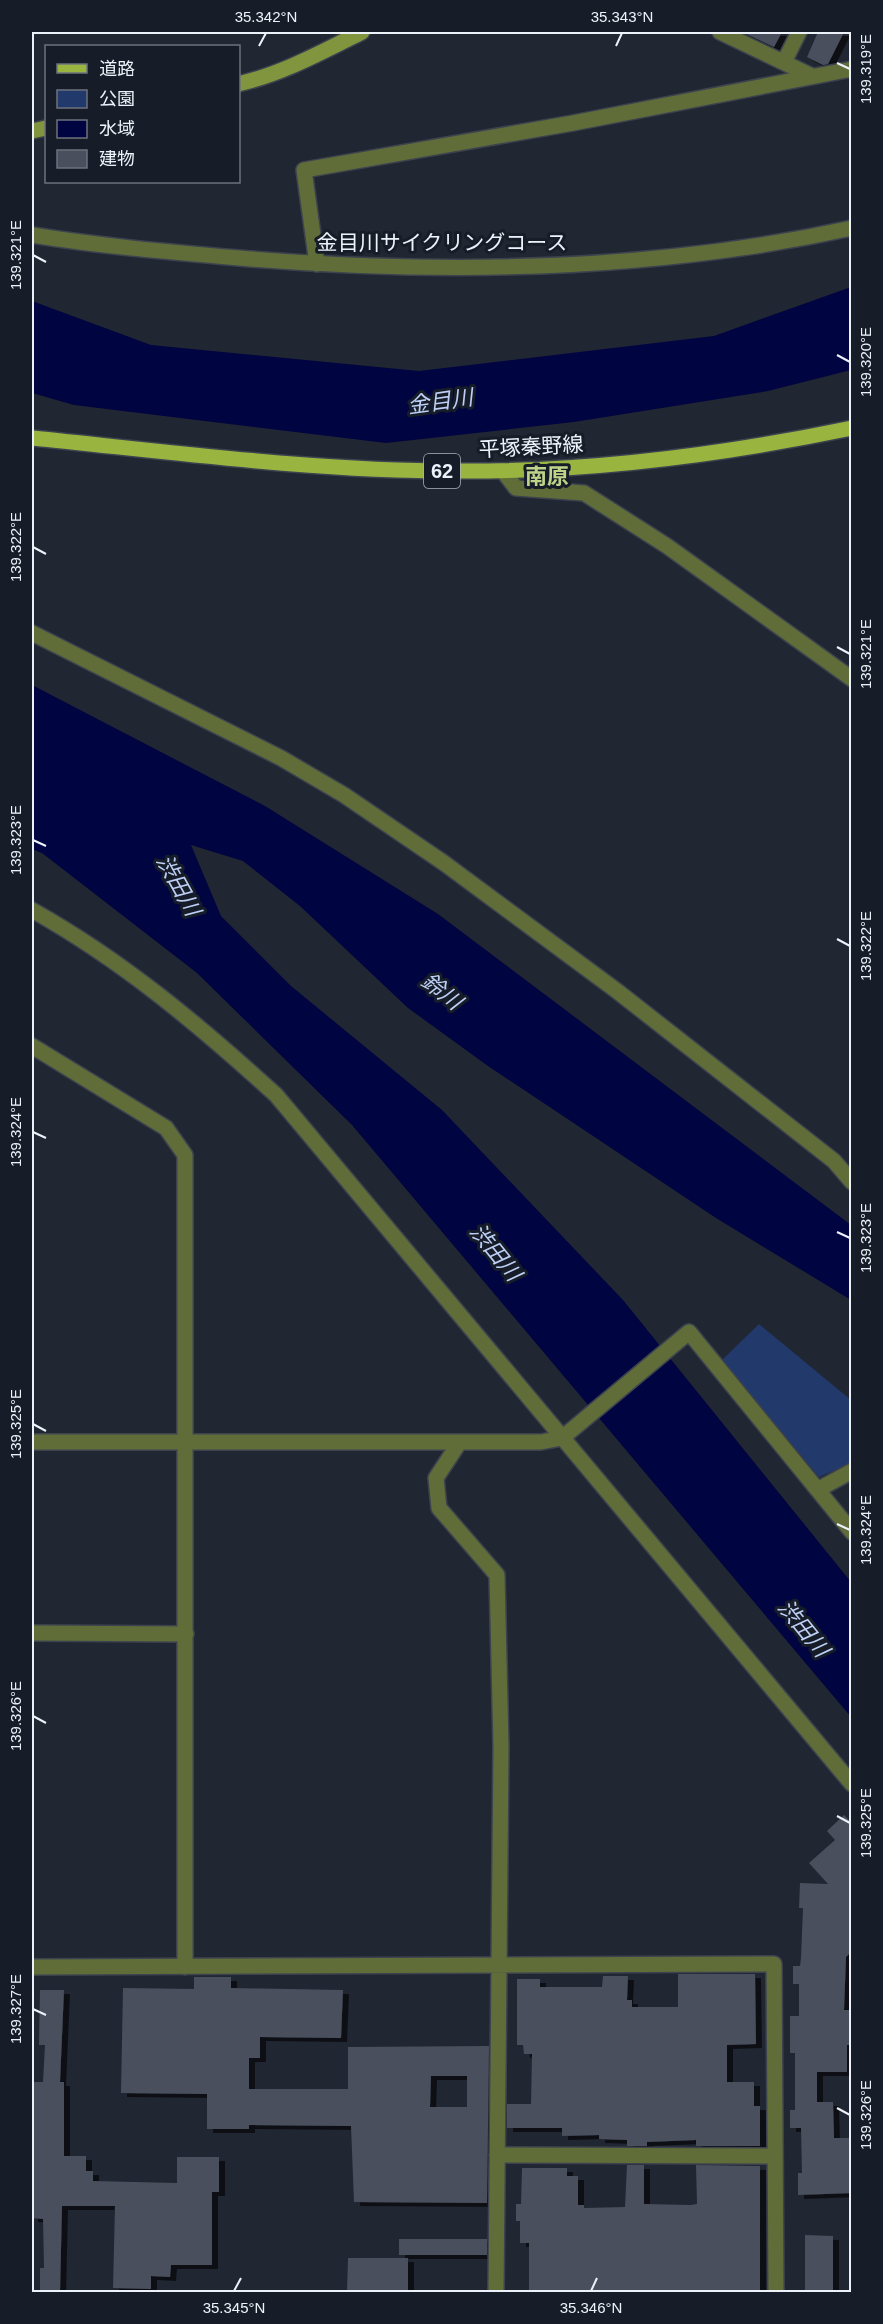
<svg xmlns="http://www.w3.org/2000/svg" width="883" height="2324" viewBox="0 0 883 2324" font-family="Arial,'Noto Sans JP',sans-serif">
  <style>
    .green { fill: #22396c }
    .water { fill: #000440 }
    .building { fill: #494f5c; fill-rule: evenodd; filter: url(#shadow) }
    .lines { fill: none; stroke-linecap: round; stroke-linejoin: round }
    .street-casing { stroke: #3d434e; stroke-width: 18 }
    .secondary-casing { stroke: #3d434e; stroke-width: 18 }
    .primary-casing { stroke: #3d434e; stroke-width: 18 }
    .street { stroke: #606d39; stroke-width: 15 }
    .secondary { stroke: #81953e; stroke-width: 15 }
    .primary { stroke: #9ab440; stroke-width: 15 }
    .ticks { fill: none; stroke: #edf2fa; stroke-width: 2 }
    .labels { text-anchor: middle; stroke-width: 6; stroke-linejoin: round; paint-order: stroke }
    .shield { fill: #171d28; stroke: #adb2bb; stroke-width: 1.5 }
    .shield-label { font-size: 20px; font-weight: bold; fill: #edf2fa }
    .street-label { font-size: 21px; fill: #edf2fa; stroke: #171d28 }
    .water-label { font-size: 22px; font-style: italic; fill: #bdcff5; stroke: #171d28 }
    .neighbourhood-label { font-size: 22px; font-weight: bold; fill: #bfd389; stroke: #171d28 }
    .neatline { fill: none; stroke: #edf2fa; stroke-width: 2 }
    .ticks-label { font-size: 15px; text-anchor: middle; fill: #edf2fa }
  </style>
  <defs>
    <filter id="shadow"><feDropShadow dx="6" dy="4" stdDeviation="0" flood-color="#0009"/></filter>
  </defs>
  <rect width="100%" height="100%" fill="#202632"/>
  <path class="green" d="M759 1324 851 1400V1463L819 1477 722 1360Z"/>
  <path class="water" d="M851 287V370L768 391 574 422 386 443 74 405 32 393V301L151 345 419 371 714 336Z
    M32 685 265 806 438 914 851 1225V1300L716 1218 488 1066 408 1008 300 906 243 861 191 845 221 916 291 986 442 1110 623 1300 851 1582V1717L352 1125 197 973 42 853 32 849Z"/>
  <path class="building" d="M742 32H782L774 47Z
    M818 32H844L828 64 823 65 807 57Z
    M844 1815 852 1823V1951L846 1957 844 2010H852V2045H847V2072H817V2102H833L834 2138H852V2193L798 2195V2173H802L801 2128H790V2110H795V2053H790V2016H799V1984H793V1966H800L801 1958 803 1908H799L800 1883 828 1884 809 1863 835 1840 827 1831Z
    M678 1974H755L756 2044 727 2045V2082H754V2106H760V2146H696V2140L647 2142V2146H627V2140L599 2139V2135L562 2136V2128H507V2104H531L532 2054H524L523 2045H517V1979H540V1987H602L603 1976H628L627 2000H632V2007H678Z
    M194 1977H231V1988L343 1990 341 2038 260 2037V2058H249V2089H348V2047L489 2046 487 2203 354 2202 351 2126 249 2125V2129H207V2094L121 2093 123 1988 194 1989ZM431 2076H467V2107H430Z
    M40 1990H64L60 2082H64V2156H86V2171H93V2181L177 2183V2157H219V2192H212V2265H171L170 2277 151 2276V2289L113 2288 115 2206H62L60 2292H40V2268H44L43 2219 32 2218V2141L34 2142V2082H43L45 2045H39Z
    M627 2165H644V2204L691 2205 697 2204 696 2165 760 2166V2292H529V2243H520V2221H516V2204H521L522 2168H567V2176H578V2205H584V2208L625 2207Z
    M805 2235 833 2236V2292H805Z
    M399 2239H487V2255H399Z
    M348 2258H408V2292H347Z"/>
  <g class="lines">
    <g class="street-casing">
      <path id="street" d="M720 32 812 76
        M784 62 799 32
        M32 235C100 246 169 252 239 258 443 275 651 272 852 228
        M317 264 304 170 573 123 852 69
        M503 471 516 488 584 493 667 546 852 679
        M32 633 281 758 344 795 444 863 617 991 834 1161 852 1182
        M32 910C123 961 199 1025 276 1095L852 1784
        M32 1046 166 1128 185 1155V1967
        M32 1442H541L562 1438 689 1332 852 1532
        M459 1443 436 1478 439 1508 497 1575 501 1747 496 2292
        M819 1489 852 1471
        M32 1633 186 1634
        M32 1967 774 1964 776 2292
        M497 2155 774 2156"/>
    </g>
    <g class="secondary-casing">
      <path id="secondary" d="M238 84C282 74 322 52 362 32
        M32 131 46 128"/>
    </g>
    <g class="primary-casing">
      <path id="primary" d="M32 438C172 452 314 471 456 471 588 472 722 455 852 428"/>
    </g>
    <use href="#street" class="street"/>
    <use href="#secondary" class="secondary"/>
    <use href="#primary" class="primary"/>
  </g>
  <path class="ticks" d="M259 46 266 33M616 46 622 33M837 63 850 69M33 255 46 262M837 355 850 362M33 547 46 554M837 647 850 654M33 840 46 846M837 939 850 946M33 1132 46 1138M837 1232 850 1238M33 1424 46 1431M837 1524 850 1530M33 1716 46 1723M837 1816 850 1823M33 2009 46 2015M837 2108 850 2115M234 2291 241 2278M591 2291 597 2278"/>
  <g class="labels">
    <rect class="shield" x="424" y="454" width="36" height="34" rx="4.5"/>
    <g class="shield-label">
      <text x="442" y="478">62</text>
    </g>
    <g class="street-label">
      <text x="442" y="250">金目川サイクリングコース</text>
      <text transform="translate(531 447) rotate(-3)" y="7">平塚秦野線</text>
    </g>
    <g class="water-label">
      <text transform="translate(440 401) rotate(-8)" y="8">金目川</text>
      <text transform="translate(179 885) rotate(61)" y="8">渋田川</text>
      <text transform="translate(442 991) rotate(38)" y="8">鈴川</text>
      <text transform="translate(496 1252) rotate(51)" y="8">渋田川</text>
      <text transform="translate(804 1628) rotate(51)" y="8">渋田川</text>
    </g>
    <g class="neighbourhood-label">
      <text x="547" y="484">南原</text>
    </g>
  </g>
  <rect width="883" height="2324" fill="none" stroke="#171d28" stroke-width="66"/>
  <rect x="45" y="45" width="195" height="138" fill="#171d28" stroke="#6d727c" stroke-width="1.5"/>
  <rect x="57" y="64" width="30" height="9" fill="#9ab440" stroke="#6d727c" stroke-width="1.5"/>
  <text x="99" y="75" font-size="18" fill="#edf2fa">道路</text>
  <rect x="57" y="90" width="30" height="18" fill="#22396c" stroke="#6d727c" stroke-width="1.5"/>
  <text x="99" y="105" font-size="18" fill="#edf2fa">公園</text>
  <rect x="57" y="120" width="30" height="18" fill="#000440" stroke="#6d727c" stroke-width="1.5"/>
  <text x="99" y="135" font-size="18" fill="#edf2fa">水域</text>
  <rect x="57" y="150" width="30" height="18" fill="#494f5c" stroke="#6d727c" stroke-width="1.5"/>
  <text x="99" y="165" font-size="18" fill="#edf2fa">建物</text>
  <rect x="33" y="33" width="817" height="2258" class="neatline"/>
  <g class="ticks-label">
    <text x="266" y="22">35.342°N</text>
    <text x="622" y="22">35.343°N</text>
    <text transform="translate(866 69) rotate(-90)" y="5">139.319°E</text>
    <text transform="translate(16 255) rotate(-90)" y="5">139.321°E</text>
    <text transform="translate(866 362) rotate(-90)" y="5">139.320°E</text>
    <text transform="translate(16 547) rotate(-90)" y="5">139.322°E</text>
    <text transform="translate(866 654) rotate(-90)" y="5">139.321°E</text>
    <text transform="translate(16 840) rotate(-90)" y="5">139.323°E</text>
    <text transform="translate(866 946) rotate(-90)" y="5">139.322°E</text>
    <text transform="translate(16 1132) rotate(-90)" y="5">139.324°E</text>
    <text transform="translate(866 1238) rotate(-90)" y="5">139.323°E</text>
    <text transform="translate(16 1424) rotate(-90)" y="5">139.325°E</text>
    <text transform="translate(866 1530) rotate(-90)" y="5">139.324°E</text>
    <text transform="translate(16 1716) rotate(-90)" y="5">139.326°E</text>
    <text transform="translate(866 1823) rotate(-90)" y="5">139.325°E</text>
    <text transform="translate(16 2009) rotate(-90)" y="5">139.327°E</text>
    <text transform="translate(866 2115) rotate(-90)" y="5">139.326°E</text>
    <text x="234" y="2313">35.345°N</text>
    <text x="591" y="2313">35.346°N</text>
  </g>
</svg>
